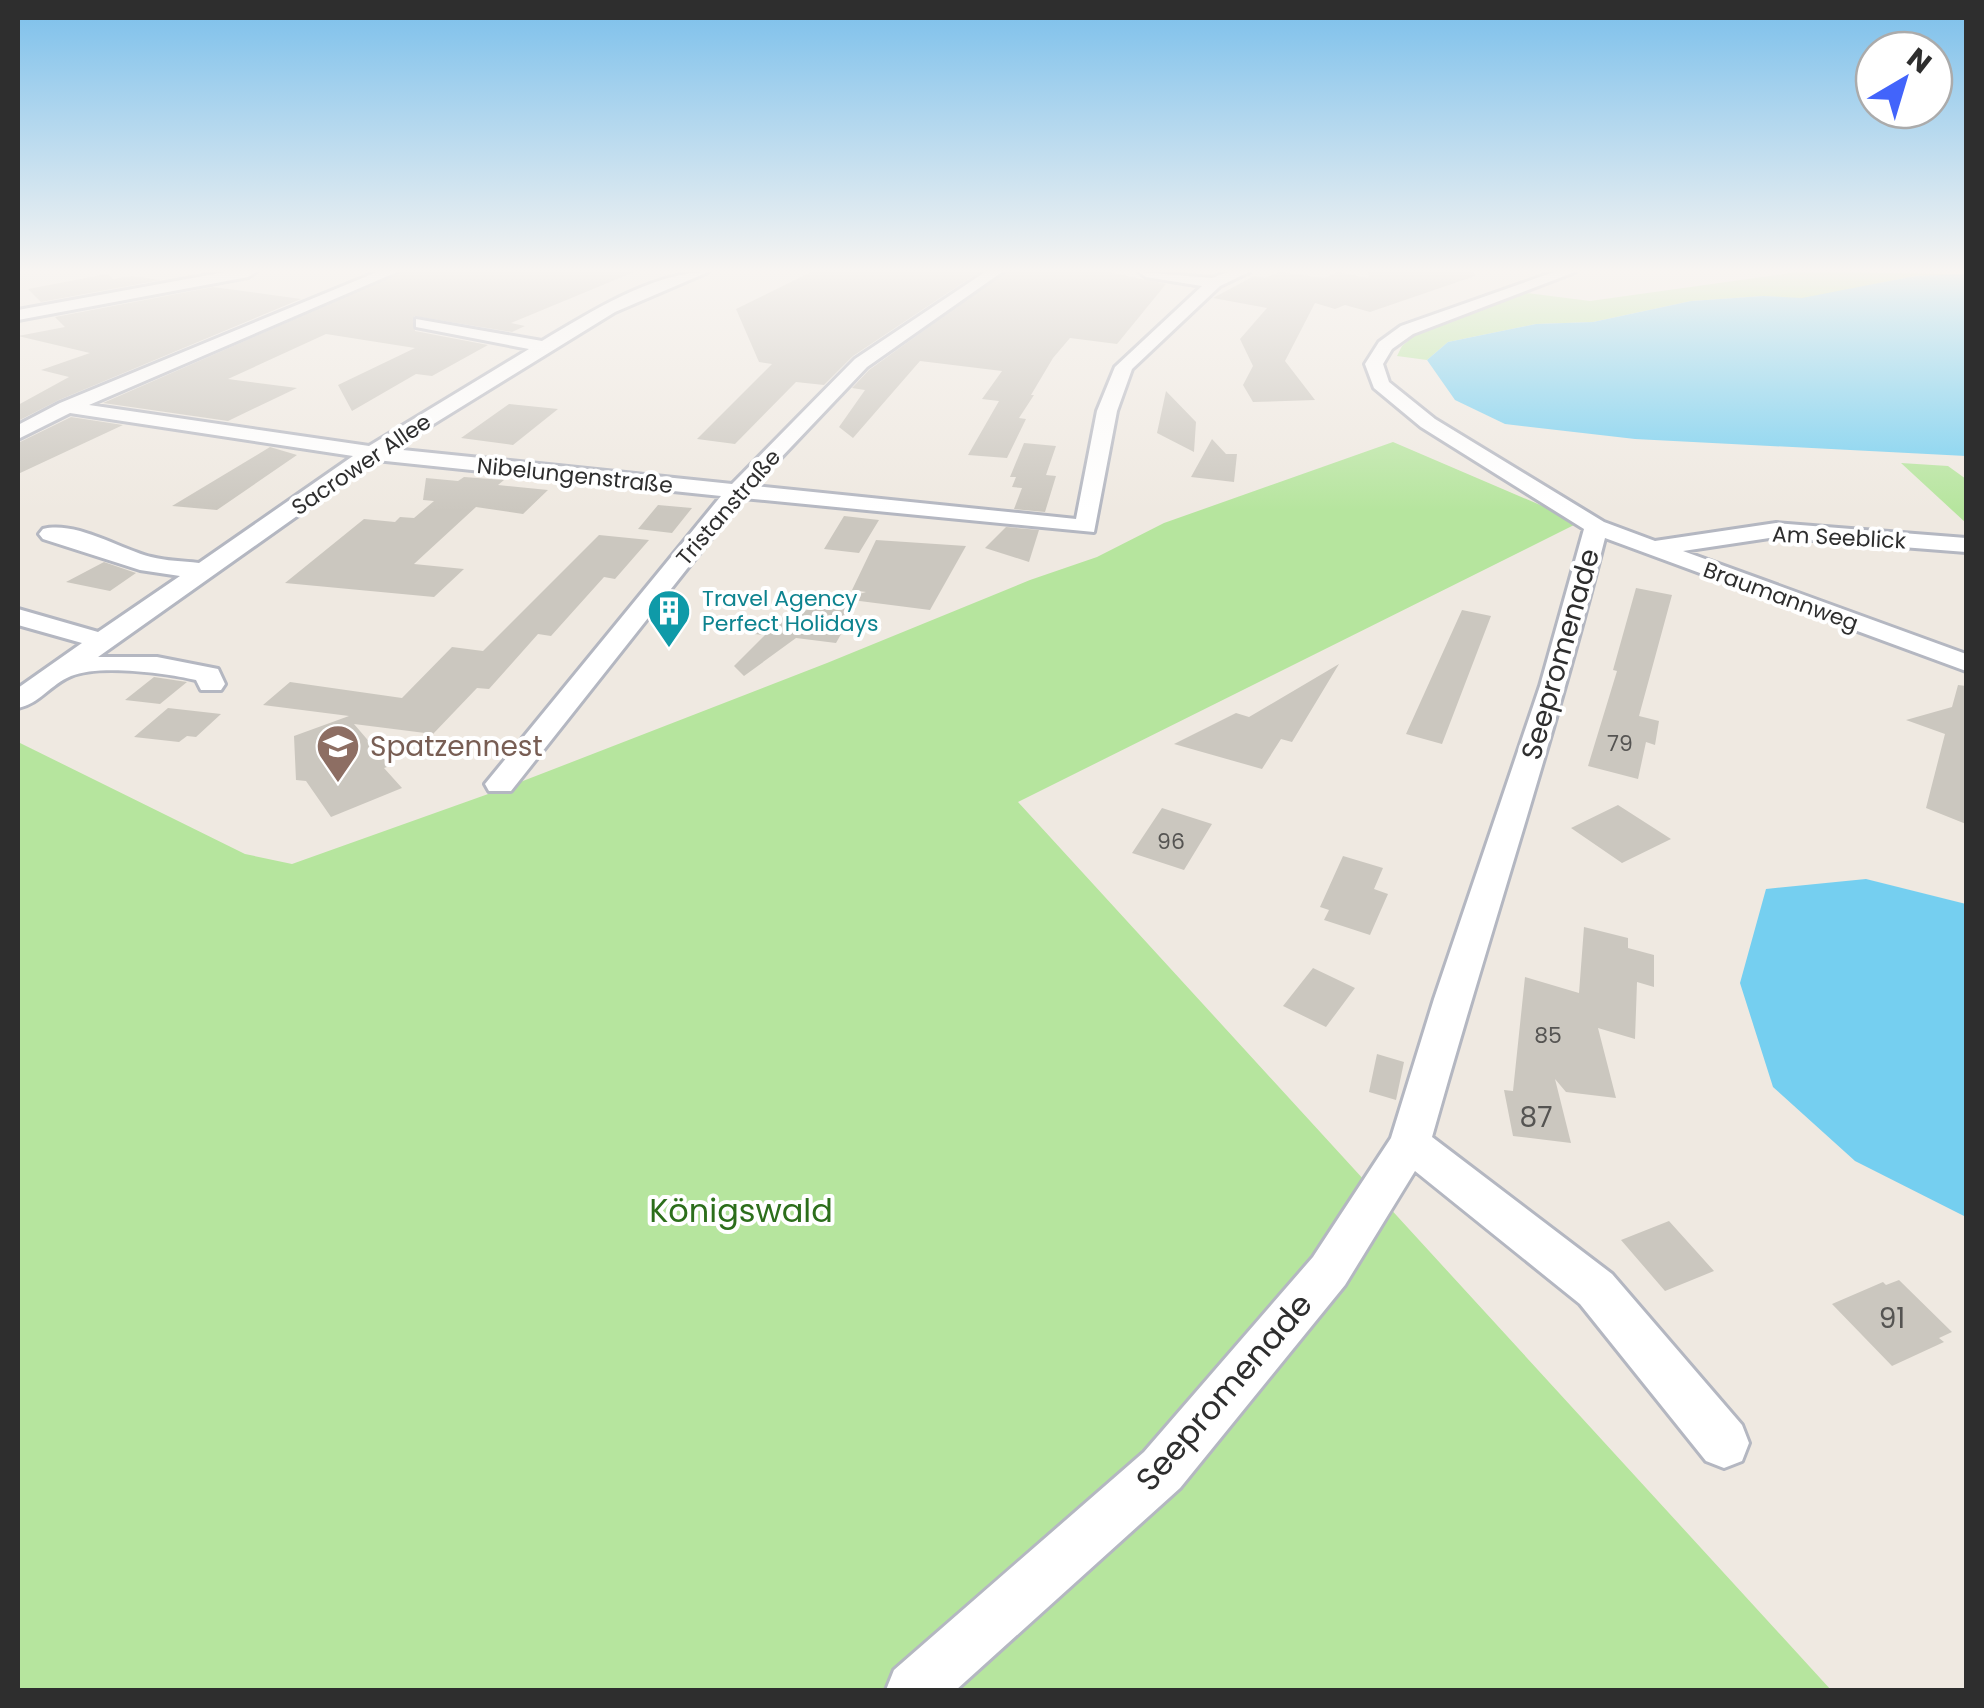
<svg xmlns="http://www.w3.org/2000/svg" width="1984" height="1708" viewBox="0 0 1984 1708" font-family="Poppins,sans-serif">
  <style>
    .green { fill: #b6e59e }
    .water { fill: #75cff0 }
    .building { fill: #cbc7bf }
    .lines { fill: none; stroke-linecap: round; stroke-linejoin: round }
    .minor-casing { stroke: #b4b7c1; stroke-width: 6 }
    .minor { fill: #fff; fill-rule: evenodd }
    .labels { text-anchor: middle; stroke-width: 8; stroke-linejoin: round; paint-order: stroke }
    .far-street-label { font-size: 22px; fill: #2e2e2e; stroke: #fff }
    .far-culture-label { font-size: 22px; fill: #0d838f; stroke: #fff; text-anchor: start }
    .number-label { font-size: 22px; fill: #555452 }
    .street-label { font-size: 28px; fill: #2e2e2e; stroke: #fff }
    .education-label { font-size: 28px; fill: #785e54; stroke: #fff; text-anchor: start }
    .near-number-label { font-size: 28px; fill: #555452 }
    .near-park-label { font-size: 32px; fill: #2c6e1b; stroke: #fff }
    .near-street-label { font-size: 32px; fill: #2e2e2e; stroke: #fff }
  </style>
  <rect width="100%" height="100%" fill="#efe9e1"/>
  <path class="green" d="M1797 272 1966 274 1915 276 1802 299 1763 296 1691 301 1593 322 1536 324 1448 342 1427 360 1397 356 1402 346 1421 330 1527 293 1590 301Z
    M1393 442 1580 522 1018 802 1831 1690H18V742L245 854 292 864 505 788 827 663 1030 580 1097 557 1164 523Z
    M1901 463 1948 466 1966 479V523Z"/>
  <path class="water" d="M1966 274V456L1635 439 1505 424 1455 400 1427 360 1448 342 1536 324 1593 322 1691 301 1763 296 1802 298 1915 276Z
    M1866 879 1966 904V1217L1855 1161 1773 1087 1740 983 1766 889Z"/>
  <path class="building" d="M402 272H634L511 323 525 326 512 332 414 316 415 331 488 345 432 376 416 374 352 411 338 385 415 348 326 334 228 379 297 388 228 421 103 403Z
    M811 272H979L853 356 824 385 796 382 735 444 697 439 772 364 759 362 736 309Z
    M1005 272H1108L1166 284 1117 344 1070 338 1053 358 1031 395H1034L1019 418 1026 419 1007 458 968 455 999 401 982 399 1002 371 920 361 853 438 839 427 865 390 852 388 869 370Z
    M1279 272 1325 278 1337 272 1368 278 1369 272H1474L1475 276 1370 312 1345 305 1335 309 1315 303 1285 361 1315 400 1253 402 1243 385 1253 366 1240 339 1267 308 1213 298 1254 276 1265 278Z
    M107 274 113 279 132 276 161 280 41 302 28 289Z
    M213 287 301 299 59 400 18 421V405L69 377 41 370 90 353 18 336 65 327 55 317Z
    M1166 391 1196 422 1194 452 1157 433Z
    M509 404 558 409 513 445 461 438Z
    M71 417 123 425 18 474V443Z
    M1212 439 1226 454H1237L1234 482 1191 477Z
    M1024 443 1056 446 1046 475 1056 476 1045 512 1014 509 1022 488 1012 487 1016 477H1010Z
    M270 447 297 455 217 510 172 506Z
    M464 477 504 480 498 485 548 490 523 514 476 507 414 564 464 569 434 597 285 583 364 519 395 522 400 517 414 518 434 501 423 500 426 478 458 481Z
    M658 505 692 508 672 533 638 529Z
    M844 516 879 520 859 553 824 549Z
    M1006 527 1039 530 1029 562 985 548Z
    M599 535 649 540 615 579 604 577 551 636 538 634 489 689 477 688 433 734 354 724 390 766 384 768 402 788 331 817 306 781 296 780 294 736 349 716 263 705 290 682 402 698 452 647 483 651Z
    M876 540 966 546 930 610 844 599 846 602 841 606 856 608 836 643 796 638 744 676 734 666 765 635 735 632 866 592 852 590Z
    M104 562 136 573 110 591 66 582Z
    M1636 588 1672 595 1639 716 1659 721 1655 745 1646 742 1638 779 1588 766 1617 671 1613 670Z
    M1462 610 1491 616 1442 744 1406 734Z
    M1339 664 1292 742 1281 739 1262 769 1174 744 1236 713 1249 717Z
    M154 677 187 682 160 704 125 700Z
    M1958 685 1966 686V824L1926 808 1945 734 1906 720 1952 707Z
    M168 708 221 714 196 737 187 736 179 742 134 737Z
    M1618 805 1671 839 1622 863 1571 828Z
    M1162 808 1212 824 1184 870 1132 853Z
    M1343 856 1383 868 1374 889 1388 894 1370 935 1324 920 1329 910 1320 907Z
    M1584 927 1628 938V948L1654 955V987L1637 982 1635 1039 1598 1028 1616 1098 1566 1092 1555 1079 1571 1143 1513 1136 1504 1090 1513 1091 1525 977 1579 993Z
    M1313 968 1355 988 1326 1027 1283 1006Z
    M1377 1054 1404 1062 1396 1100 1369 1092Z
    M1669 1221 1714 1271 1665 1291 1621 1240Z
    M1899 1280 1952 1332 1939 1338 1944 1342 1892 1366 1832 1304 1883 1282 1886 1285Z"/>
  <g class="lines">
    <g class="minor-casing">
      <path id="minor" d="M225 272H256L248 277 18 320V310Z
        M377 272H397L89 405 369 446 529 349 416 327V319L542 341C589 313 653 272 708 272L615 312 393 449 732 484 855 359 985 272H1002L867 367 754 486 1076 519 1097 411 1115 367 1202 286 1146 277 1139 272 1212 278 1228 272H1249L1220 286 1132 369 1117 411 1094 532 743 498 511 791H489L485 784 721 496 376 460 98 657H157L218 669 225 684 221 690H201L196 680C167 673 99 664 71 676 51 684 39 704 18 708V688L82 643 18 625V609L98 632 180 576 140 570 43 539 39 534 43 529C77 521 119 549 151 557 166 561 183 561 199 563L353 456 70 413 18 439V425L60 403Z
        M1554 272H1575L1413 334 1392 349 1383 364 1389 382 1435 419 1604 522 1655 541 1776 523 1966 538V552L1776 537 1683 551 1966 654V671L1605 538C1554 740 1488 937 1432 1137L1612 1274 1742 1425 1749 1443 1742 1461 1724 1468 1706 1461 1580 1304 1415 1171 1345 1285 1180 1488 956 1690H886L894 1670 1144 1452 1313 1257 1391 1138 1434 999 1540 686 1584 529 1421 427 1374 388 1365 364 1379 342 1401 326Z"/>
    </g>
    <use href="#minor" class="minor"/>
  </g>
  <linearGradient id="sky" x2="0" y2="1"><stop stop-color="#7abfeb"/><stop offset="0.53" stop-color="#f8f5f2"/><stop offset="1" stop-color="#f8f5f2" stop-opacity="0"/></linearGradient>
  <rect width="1984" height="511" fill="url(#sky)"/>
  <defs>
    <g id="building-pin" transform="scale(2.25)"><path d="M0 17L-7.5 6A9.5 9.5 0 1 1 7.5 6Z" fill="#0f9aa8" stroke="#fff"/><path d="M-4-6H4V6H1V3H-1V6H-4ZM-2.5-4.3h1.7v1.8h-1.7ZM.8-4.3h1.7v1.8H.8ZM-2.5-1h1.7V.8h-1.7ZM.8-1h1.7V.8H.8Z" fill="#fff"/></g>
    <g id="school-pin" transform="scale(2.25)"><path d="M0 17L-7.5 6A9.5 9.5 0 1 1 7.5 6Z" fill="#8d6e63" stroke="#fff"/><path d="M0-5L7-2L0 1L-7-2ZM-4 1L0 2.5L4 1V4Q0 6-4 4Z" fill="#fff"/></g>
  </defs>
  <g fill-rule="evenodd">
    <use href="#building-pin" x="669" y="611"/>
    <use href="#school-pin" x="338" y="746"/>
  </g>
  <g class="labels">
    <g class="far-street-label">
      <text transform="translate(361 464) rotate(-34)" y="8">Sacrower Allee</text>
      <text transform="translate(575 475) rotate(6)" y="8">Nibelungenstraße</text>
      <text transform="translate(728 507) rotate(-49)" y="8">Tristanstraße</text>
      <text transform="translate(1839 537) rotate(3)" y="8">Am Seeblick</text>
      <text transform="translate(1781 596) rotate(20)" y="8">Braumannweg</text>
    </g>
    <g class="far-culture-label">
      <text x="702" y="606">Travel Agency<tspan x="702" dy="25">Perfect Holidays</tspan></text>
    </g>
    <g class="number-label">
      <text x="1620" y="751">79</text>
      <text x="1171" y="849">96</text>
      <text x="1548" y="1043">85</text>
    </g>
    <g class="street-label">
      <text transform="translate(1560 654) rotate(-74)" y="10">Seepromenade</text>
    </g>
    <g class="education-label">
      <text x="370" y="756">Spatzennest</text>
    </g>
    <g class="near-number-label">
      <text x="1536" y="1127">87</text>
      <text x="1892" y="1328">91</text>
    </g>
    <g class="near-park-label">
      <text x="741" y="1222">Königswald</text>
    </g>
    <g class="near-street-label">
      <text transform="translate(1224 1392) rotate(-49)" y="11">Seepromenade</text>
    </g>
  </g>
  <rect width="1984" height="1708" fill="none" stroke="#2e2e2e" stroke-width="40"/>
  <g transform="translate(1904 80) rotate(38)"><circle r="48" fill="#ffffff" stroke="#ababab" stroke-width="2.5"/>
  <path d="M0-8L18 38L0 25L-18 38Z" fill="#4264fb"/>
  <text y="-15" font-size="28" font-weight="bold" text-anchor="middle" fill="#2e2e2e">N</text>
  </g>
</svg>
